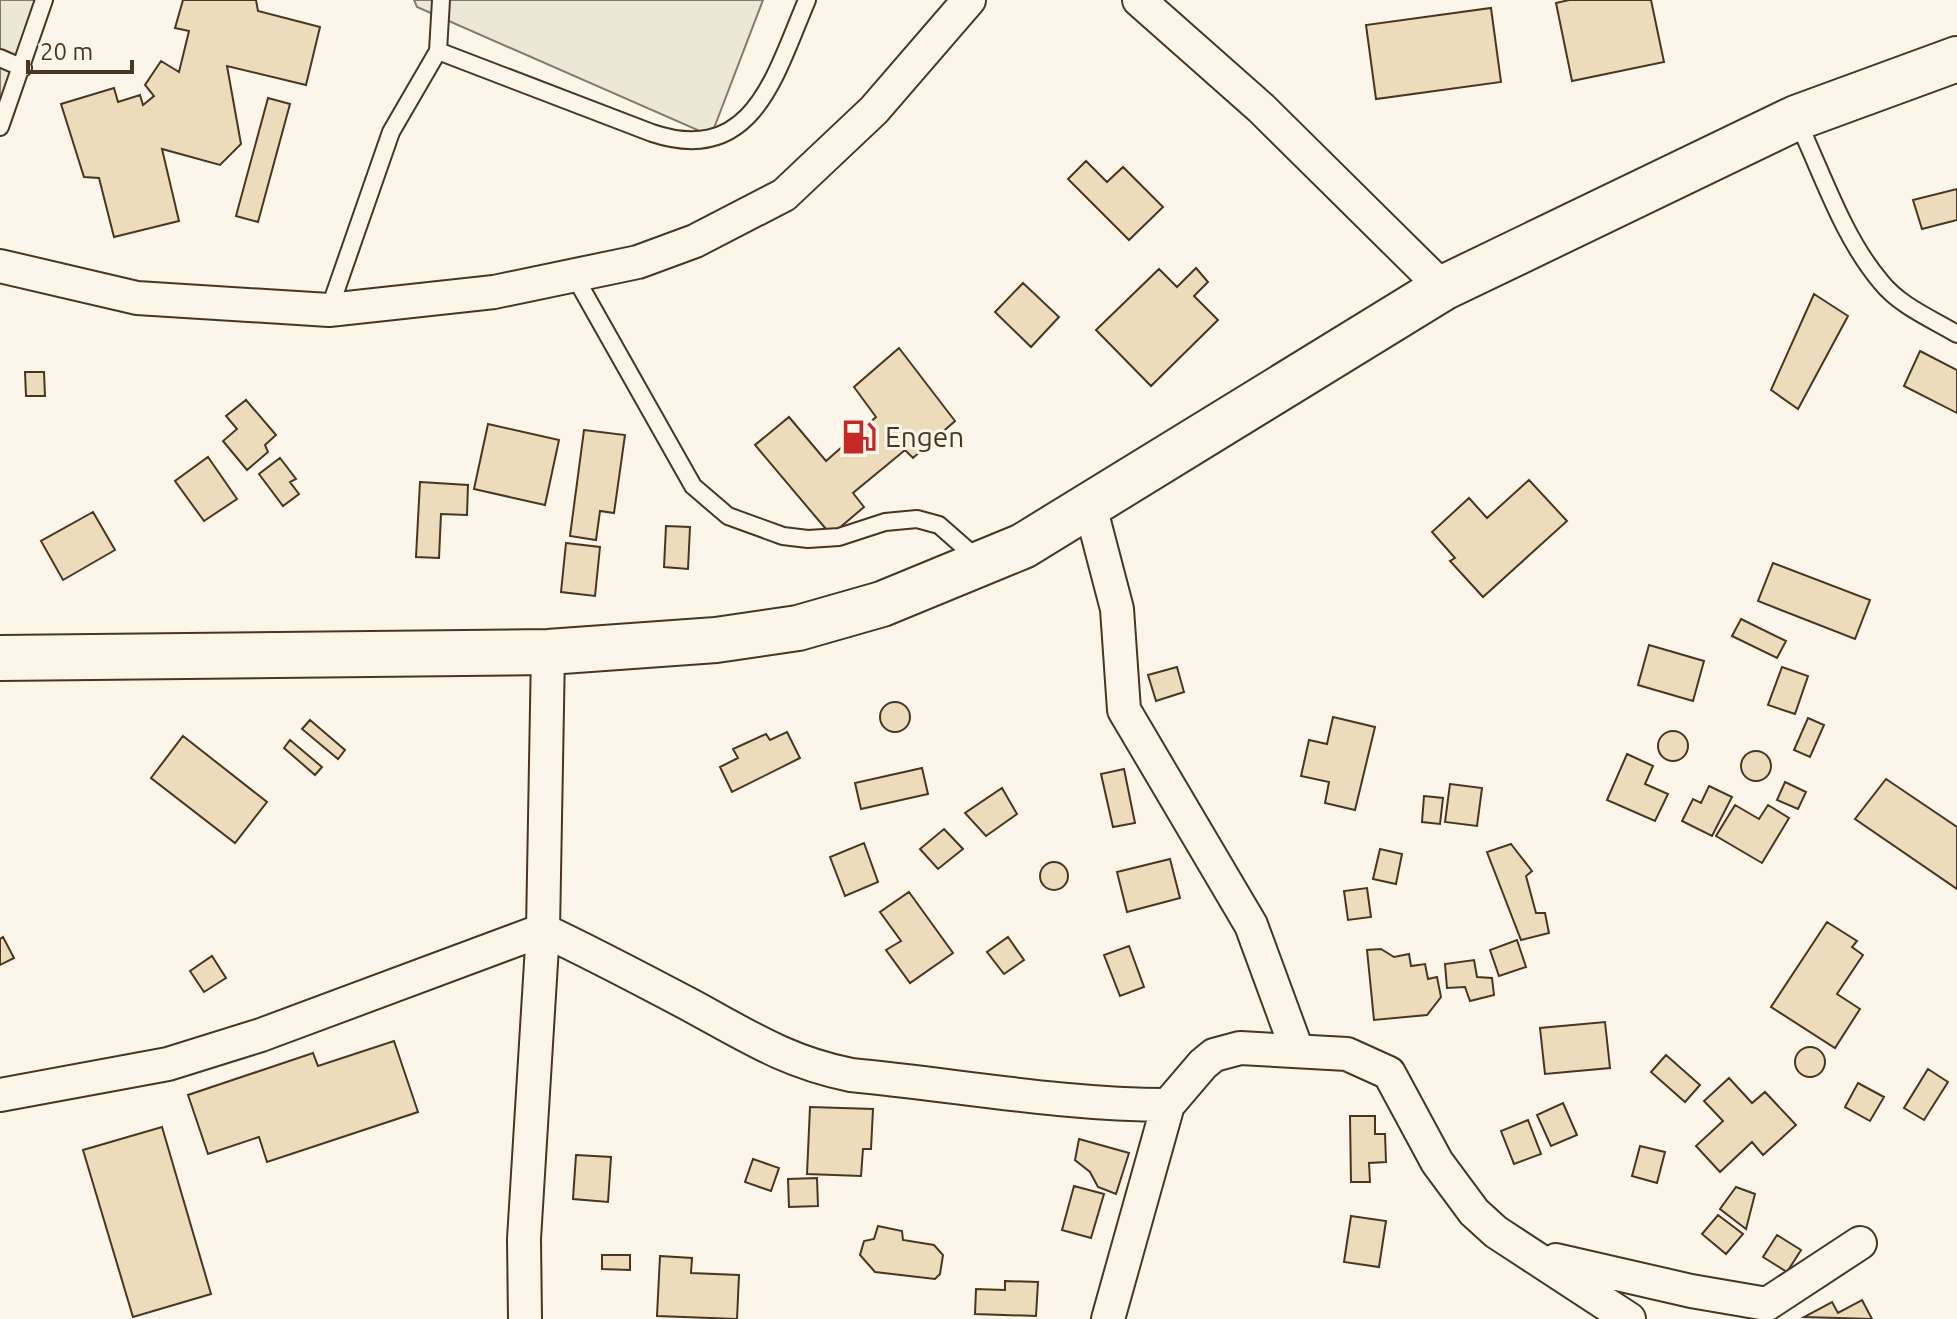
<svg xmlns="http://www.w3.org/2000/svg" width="1957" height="1319" viewBox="0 0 1957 1319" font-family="Ubuntu,sans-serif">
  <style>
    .parking { fill: #ede7d9; stroke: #887966; stroke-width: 2 }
    .building { fill: #ecdcbc; stroke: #4a3520; stroke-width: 2 }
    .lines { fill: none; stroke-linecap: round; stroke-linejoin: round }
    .lane-casing { stroke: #4a3520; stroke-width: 20 }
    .street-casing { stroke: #4a3520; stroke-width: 36 }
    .primary-casing { stroke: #4a3520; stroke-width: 48 }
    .lane { stroke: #fbf6e9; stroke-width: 16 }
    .street { stroke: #fbf6e9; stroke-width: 32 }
    .primary { stroke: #fbf6e9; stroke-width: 44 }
    .labels { text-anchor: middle; stroke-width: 6; stroke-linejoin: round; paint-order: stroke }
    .poi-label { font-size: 28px; fill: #4a3520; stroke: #fbf6e9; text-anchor: start }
  </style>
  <rect width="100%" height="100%" fill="#fbf6e9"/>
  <path class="parking" d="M0 0H52L0 128Z
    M414 0H763L711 136 417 7Z"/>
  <path class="building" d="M183 0H256L258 11 320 27 306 85 227 66 241 144 220 165 162 149 179 221 114 237 99 178 84 177 61 104 114 88 118 102 140 95 143 105 154 96 145 85 161 61 179 72 189 31 175 28Z
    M1569 0H1651L1664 62 1572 81 1556 3Z
    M1491 8 1501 82 1376 99 1366 25Z
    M268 98 290 104 258 222 236 216Z
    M1086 161 1107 182 1123 167 1163 207 1129 240 1068 179Z
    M1957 189V220L1922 229 1913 200Z
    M1196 268 1208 282 1194 296 1218 320 1151 386 1096 330 1159 269 1177 287Z
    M1023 283 1059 317 1031 347 995 312Z
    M1814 294 1848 316 1798 409 1771 390Z
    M899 348 955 421 913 458 905 450 853 493 864 507 831 535 755 445 789 417 826 461 876 417 854 387Z
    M1920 351 1957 370V413L1904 386Z
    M25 372H44L45 396H26Z
    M246 400 276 435 265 445 268 452 247 470 223 441 237 429 226 416Z
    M488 424 559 440 545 505 474 489Z
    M584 430 625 435 614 513 600 511 596 540 570 536Z
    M208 457 237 499 204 521 175 481Z
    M280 458 296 479 290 482 299 494 283 506 259 474Z
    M1529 480 1567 521 1483 597 1450 561 1455 558 1432 532 1469 498 1487 518Z
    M420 482 468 485 467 515 441 514 439 558 416 557Z
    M93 512 115 550 63 580 41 541Z
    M666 526 690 527 688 569 664 567Z
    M566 543 600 547 595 596 561 592Z
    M1773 563 1870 600 1855 639 1758 601Z
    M1741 619 1786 641 1777 658 1732 636Z
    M1649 645 1704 661 1693 701 1638 685Z
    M1177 667 1184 692 1156 701 1148 675Z
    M1782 667 1808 676 1795 714 1768 705Z
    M880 717a15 15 0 1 1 30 0a15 15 0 1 1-30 0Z
    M1333 717 1375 727 1355 810 1325 803 1329 782 1301 776 1309 740 1327 744Z
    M1808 718 1824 725 1810 757 1794 750Z
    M310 720 345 750 338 759 302 729Z
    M1658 746a15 15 0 1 1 30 0a15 15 0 1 1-30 0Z
    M787 732 800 758 732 792 720 767 738 758 733 749 766 734 770 740Z
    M183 736 267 802 235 843 151 778Z
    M290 740 322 767 315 775 284 748Z
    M1741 766a15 15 0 1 1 30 0a15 15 0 1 1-30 0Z
    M1627 754 1653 766 1645 784 1668 794 1655 821 1607 800Z
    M922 768 928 794 861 809 855 783Z
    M1124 769 1135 823 1113 827 1101 774Z
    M1886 779 1957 827V889L1855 819Z
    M1785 782 1806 792 1798 809 1777 800Z
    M1450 784 1482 788 1477 826 1445 822Z
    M1709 786 1732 797 1712 836 1682 821 1693 799 1701 803Z
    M1002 788 1017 814 986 836 965 813Z
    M1424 796 1443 798 1440 824 1422 822Z
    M1735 805 1759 819 1768 805 1789 818 1762 863 1716 836Z
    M944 829 963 849 938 869 920 849Z
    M864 843 878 882 845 896 830 857Z
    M1511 844 1532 871 1526 876 1536 913H1545L1549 933 1521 940 1487 852Z
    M1380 849 1402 854 1396 884 1373 879Z
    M1170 859 1180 898 1127 912 1117 872Z
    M1040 876a14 14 0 1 1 28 0a14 14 0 1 1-28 0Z
    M1367 888 1371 917 1348 920 1344 891Z
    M909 892 953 953 910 983 886 950 901 941 880 912Z
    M1827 922 1857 941 1852 947 1863 955 1837 994 1860 1009 1835 1048 1771 1007Z
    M3 937 14 958 0 965V939Z
    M1008 937 1024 960 1004 974 987 952Z
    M1517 940 1526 967 1499 976 1490 950Z
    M1129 946 1144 987 1120 996 1104 955Z
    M1381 949 1394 957 1409 954 1411 966 1425 964 1428 979 1437 977 1441 997 1427 1015 1374 1020 1367 950Z
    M212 956 226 978 204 992 190 971Z
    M1474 960 1477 977 1492 978 1494 995 1470 1001 1465 987 1447 988 1445 964Z
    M1605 1022 1610 1068 1545 1074 1540 1028Z
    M394 1041 418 1112 267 1162 259 1137 208 1154 188 1095 313 1053 318 1066Z
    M1795 1062a15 15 0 1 1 30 0a15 15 0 1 1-30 0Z
    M1666 1055 1700 1085 1685 1102 1651 1072Z
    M1928 1069 1948 1082 1924 1120 1904 1108Z
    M1729 1078 1752 1103 1765 1092 1796 1125 1763 1155 1752 1142 1720 1172 1696 1146 1723 1121 1704 1101Z
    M1858 1083 1884 1097 1870 1121 1845 1107Z
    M1563 1103 1577 1135 1551 1146 1537 1115Z
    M810 1107 873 1109 871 1149H863L861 1176 807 1174Z
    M1350 1116H1375V1134H1385L1386 1162 1369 1163 1370 1182H1351Z
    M1528 1120 1541 1154 1514 1164 1501 1131Z
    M162 1127 211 1294 133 1317 83 1150Z
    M1079 1139 1129 1153 1116 1194 1098 1187 1090 1172 1075 1160Z
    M1640 1146 1665 1152 1657 1183 1632 1176Z
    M576 1155 611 1157 608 1202 573 1199Z
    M753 1159 779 1168 771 1191 745 1182Z
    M817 1178 818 1206 789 1207 788 1179Z
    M1074 1186 1104 1194 1091 1238 1062 1230Z
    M1736 1187 1755 1194 1746 1229 1720 1209Z
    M1718 1215 1743 1234 1726 1254 1702 1234Z
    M1351 1216 1386 1221 1379 1267 1344 1262Z
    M878 1226 902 1231 903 1240 934 1245 943 1255 940 1274 935 1279 875 1272 860 1255 864 1241 874 1239Z
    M1777 1235 1801 1250 1787 1272 1763 1257Z
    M602 1255H630V1270L602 1269Z
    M660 1256 692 1258 691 1273 739 1275 737 1319 657 1316Z
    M1005 1281 1038 1282 1036 1316 975 1314 976 1289 1005 1290Z
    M1862 1300 1872 1319 1804 1317 1832 1302 1838 1313Z"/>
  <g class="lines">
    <g class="lane-casing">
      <path id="lane" d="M438 51 652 133C753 167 775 75 807 0
        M0 58 23 68
        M1796 118C1822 172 1842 236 1881 282 1900 306 1932 319 1957 334
        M0 127 44 0
        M575 277 693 486 728 516 783 536 808 539 839 537 885 522 917 519 939 525 980 561
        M329 310 391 132 438 51 441 0"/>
    </g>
    <g class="street-casing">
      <path id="street" d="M1139 0 1261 108 1443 288
        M0 266 137 298 329 310 494 292 638 262 695 241 784 195 874 110 969 0
        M1090 506 1117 609 1124 710 1251 925 1297 1050
        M0 1095 168 1064 261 1035 543 930C594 954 643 980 692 1006 749 1037 787 1062 851 1075 956 1085 1062 1105 1168 1105
        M1556 1260 1691 1291 1767 1304 1860 1243
        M525 1319 524 1239 543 930 548 652
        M1108 1319 1168 1105 1203 1064 1214 1055 1240 1048 1347 1054 1389 1073 1437 1162 1474 1212 1496 1232 1629 1319"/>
    </g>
    <g class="primary-casing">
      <path id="primary" d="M0 658 548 652 716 640 798 628 882 604 1023 546 1443 288 1796 118 1957 59"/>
    </g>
    <use href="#lane" class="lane"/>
    <use href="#street" class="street"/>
    <use href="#primary" class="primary"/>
  </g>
  <defs>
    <g id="fuel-bare" transform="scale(2.76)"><path d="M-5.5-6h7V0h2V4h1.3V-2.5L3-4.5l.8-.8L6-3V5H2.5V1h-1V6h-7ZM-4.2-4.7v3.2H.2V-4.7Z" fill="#c62828" stroke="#fbf6e9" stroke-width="2.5" paint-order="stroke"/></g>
  </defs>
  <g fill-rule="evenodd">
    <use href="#fuel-bare" x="859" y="437"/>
  </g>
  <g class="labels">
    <g class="poi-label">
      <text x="885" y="447">Engen</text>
    </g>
  </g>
  <path d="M28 60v12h104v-12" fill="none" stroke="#4a3520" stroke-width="4"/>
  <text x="40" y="60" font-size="24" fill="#4a3520" stroke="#fbf6e9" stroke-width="6" paint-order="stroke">20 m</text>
</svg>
